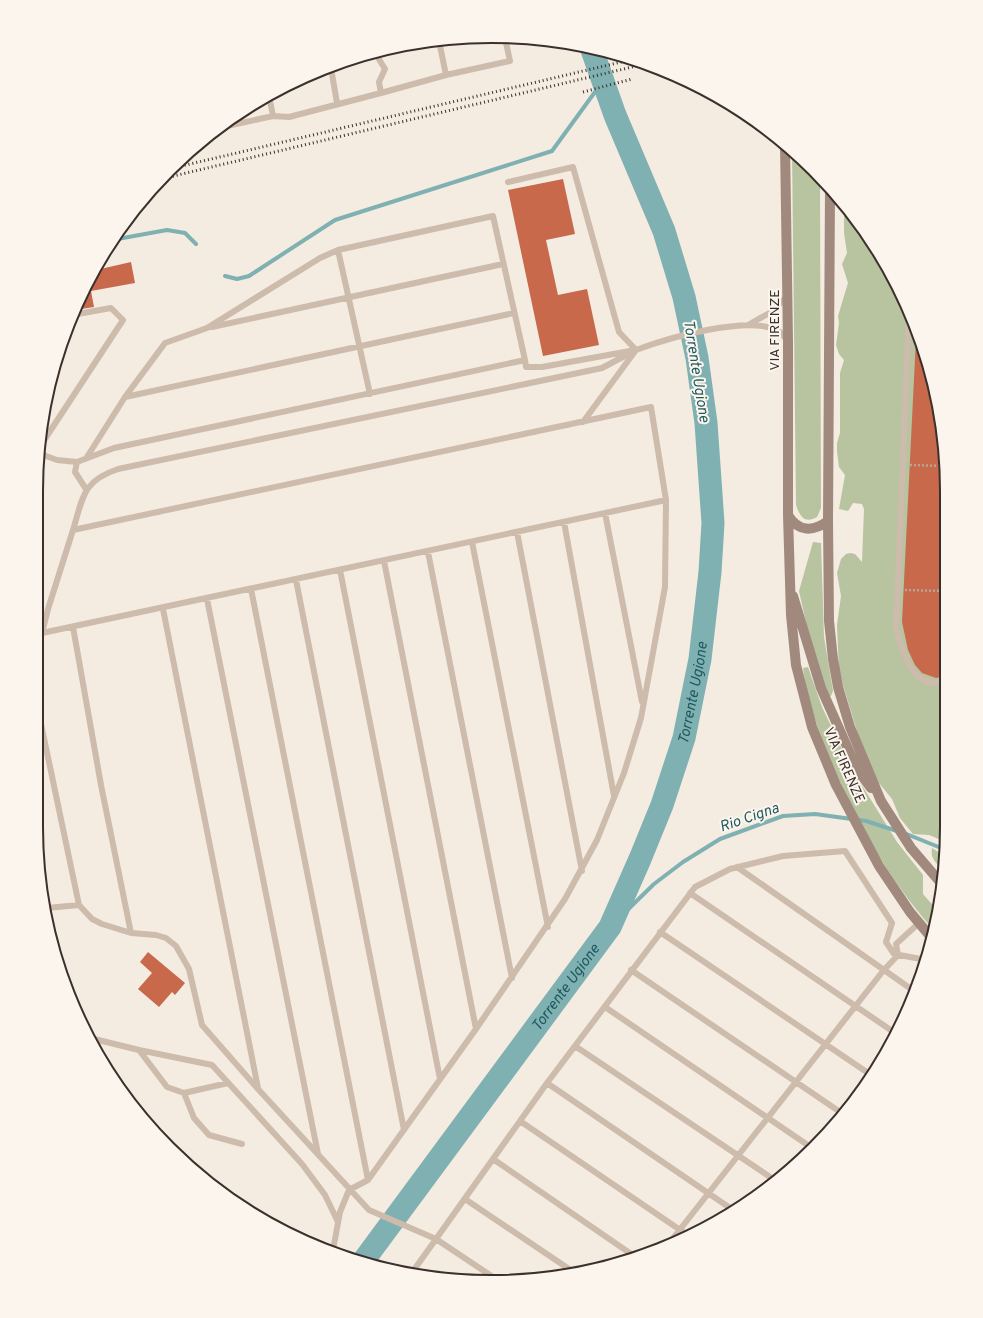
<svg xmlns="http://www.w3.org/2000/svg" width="983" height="1318" viewBox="0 0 983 1318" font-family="Overpass,sans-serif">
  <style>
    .green { fill: #b8c4a0 }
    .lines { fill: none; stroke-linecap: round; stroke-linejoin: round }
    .stream { stroke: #7fb0b2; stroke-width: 4 }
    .river { stroke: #7fb0b2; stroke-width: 23 }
    .building { fill: #c8694b }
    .path { stroke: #b9a596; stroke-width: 2.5; stroke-dasharray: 2 2; stroke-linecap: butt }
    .lane { stroke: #cdbbac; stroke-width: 6 }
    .secondary { stroke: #a18a7d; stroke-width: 10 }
    .rail { stroke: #3b302b; stroke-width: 3; stroke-dasharray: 1 3; stroke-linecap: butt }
    .labels { text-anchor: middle; stroke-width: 4; stroke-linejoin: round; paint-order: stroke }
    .street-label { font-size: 14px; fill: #3b302b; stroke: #fbf5ee }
    .water-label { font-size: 15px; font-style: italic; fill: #1f5a5e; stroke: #fbf5ee }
    .rim { fill: none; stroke: #3b302b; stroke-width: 2 }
  </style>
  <rect width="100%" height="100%" fill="#f4ebe1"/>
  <path class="green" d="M792 149 820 179 821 508 817 517C805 524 800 517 796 505Z
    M840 200 853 214 912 317 943 432 946 842 929 835 913 834 900 818 892 799 879 783 864 754 839 672 837 625 841 596 837 573 841 559 846 554 850 553 855 554 862 562 864 509 862 504 853 503 848 511 839 509 845 475 839 467 837 452V443L840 433V373L844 360 839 354 836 345 839 323 838 316 848 283 842 264 847 253 844 233V209Z
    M813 542 821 543 824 637 833 691 831 696 828 695 807 627 799 591Z
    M808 667 822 707 850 766 897 842 923 875V894L936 909 932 928C888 878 856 821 830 759 818 730 807 700 803 668Z
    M932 848 946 857 943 870C936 863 930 858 932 848Z"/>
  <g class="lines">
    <path class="stream" d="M112 240 167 230 185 233 196 244
      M225 276 237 279 249 276 335 220 552 151 603 81
      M904 833 946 850
      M610 927 654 884 683 862 720 839 783 816 815 814 866 821 897 831"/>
    <path class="river" id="s1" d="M364 1260 610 927 640 859 662 805 684 738 700 659 710 572 713 523 706 423 697 358 684 297 664 231 615 115 592 50"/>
  </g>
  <path class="building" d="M563 179 575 234 546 240 558 295 587 289 599 345 543 356 508 190Z
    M131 262 135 283 91 291 94 307 75 310 96 270Z
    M916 338H918L943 432 945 676 936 678 922 673 915 665 908 650 902 622Z
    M148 952 185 983 175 995 172 992 159 1007 138 989 152 973 140 962Z"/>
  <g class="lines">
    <path class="path" d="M910 465 943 466
      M905 590 944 591"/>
    <path class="lane" d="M439 41 446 75
      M374 51 385 69 379 82 381 93 446 75 510 61 505 38
      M331 68 337 103
      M269 96 273 116 289 117 381 93
      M218 128 273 116
      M508 182 573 167 619 332 636 350C665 339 752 313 780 332 783 335 785 338 788 341
      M338 250 370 394
      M909 311 896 629C904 653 911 690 945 682
      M748 325 773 311 787 296
      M212 327 503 264
      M525 360 526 367H542L630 351
      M125 397 514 313
      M39 448 123 320 111 308 72 315
      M38 453 57 460 77 462 114 448 525 360 493 216 338 250 320 258 207 328 165 343 125 397 87 457
      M77 462 75 472 86 489
      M605 513 642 702
      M564 522 614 796
      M73 530C83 498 82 481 118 469L602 368 636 350 583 422
      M517 532 582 871
      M472 542 548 927
      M428 552 512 978
      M384 561 476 1029
      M340 570 440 1079
      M296 580 404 1130
      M251 589 368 1180
      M207 599 318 1154
      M163 609 258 1088
      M73 627 101 785 131 933
      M42 633 666 500
      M36 657 48 609 73 530 651 407 666 500 665 587 641 718 624 773 597 840 565 899 476 1029 368 1180 349 1190 340 1212 333 1250
      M36 700 79 905 92 919 102 924 131 933 156 935 166 938 176 946 189 969 202 1025 258 1089 369 1210 436 1239 411 1274
      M737 867 914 991
      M690 893 895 1033
      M47 908 79 905
      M660 932 871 1075
      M631 970 843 1114
      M605 1007 812 1148
      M90 1038 139 1050
      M575 1046 776 1181
      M228 1083 184 1093 167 1087 139 1050 212 1065 302 1164 325 1195 338 1222
      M547 1083 733 1210
      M184 1093 194 1118 209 1135 242 1144
      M520 1121 689 1236
      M493 1159 637 1258
      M465 1199 572 1271
      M667 1246 883 971 898 955 896 944 919 923
      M496 1279 436 1239 547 1083 695 887 730 869 783 856 845 851 892 923 886 942 894 954 921 959 925 963"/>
    <path class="secondary" d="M785 144 788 341V515L791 615 796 665 812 727 836 785 879 866 910 912 930 936
      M830 190 828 521 829 621 833 659 838 687 850 727 881 801 911 848 941 883
      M788 515C798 532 813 532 828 521
      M793 596 821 688 857 769 871 788"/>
    <path class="rail" d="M583 92 632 79
      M169 169 634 59
      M161 179 645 64"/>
  </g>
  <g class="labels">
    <g class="street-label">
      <text transform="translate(774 330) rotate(-90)" y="5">VIA FIRENZE</text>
      <text transform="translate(845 765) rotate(66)" y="5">VIA FIRENZE</text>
    </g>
    <g class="water-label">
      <text transform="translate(697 371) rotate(81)" y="5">Torrente Ugione</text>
      <text dy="5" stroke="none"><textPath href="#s1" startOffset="663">Torrente Ugione</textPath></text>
      <text transform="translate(749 817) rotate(-19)" y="5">Rio Cigna</text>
      <text dy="5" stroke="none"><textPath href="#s1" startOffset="339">Torrente Ugione</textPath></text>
    </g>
  </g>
  <path d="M0 0H983V1318H0ZM491 43H492A448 448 0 0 1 940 491V827A448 448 0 0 1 492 1275H491A448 448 0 0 1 43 827V491A448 448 0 0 1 491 43Z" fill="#fbf5ee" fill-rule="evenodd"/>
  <path class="rim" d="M491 43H492A448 448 0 0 1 940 491V827A448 448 0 0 1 492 1275H491A448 448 0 0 1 43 827V491A448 448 0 0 1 491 43Z"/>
</svg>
